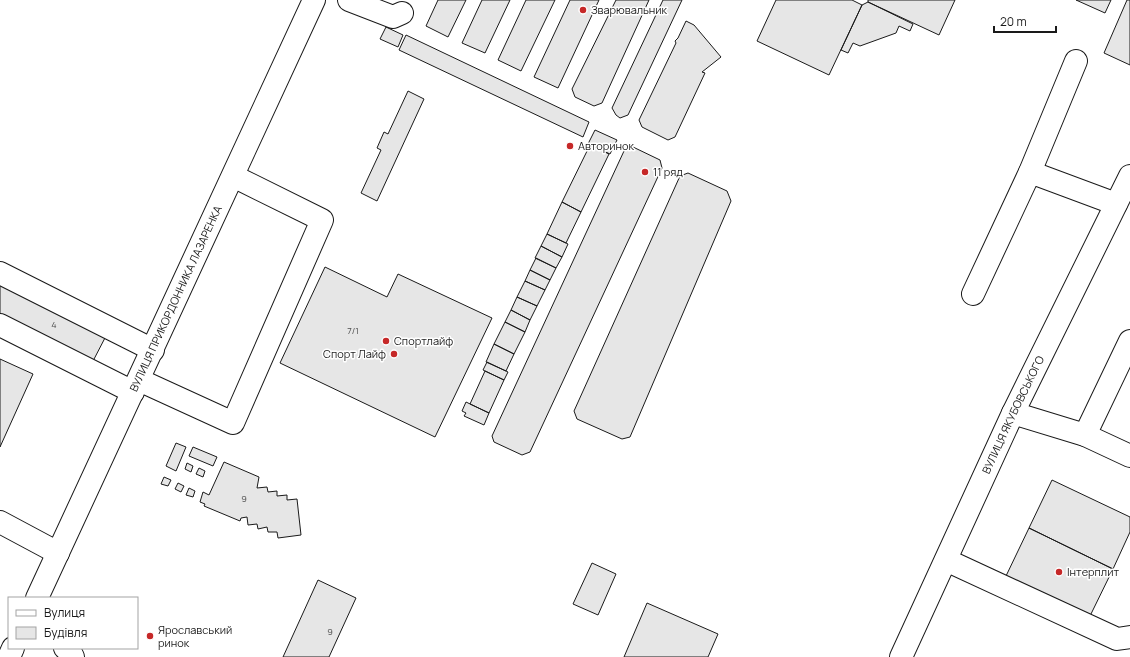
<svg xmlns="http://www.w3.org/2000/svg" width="1130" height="657" viewBox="0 0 1130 657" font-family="Manrope,sans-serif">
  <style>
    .building { fill: #e6e6e6; stroke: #1a1a1a }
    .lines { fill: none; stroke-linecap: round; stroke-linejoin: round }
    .minor-casing { stroke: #1a1a1a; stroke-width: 24 }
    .minor { stroke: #fff; stroke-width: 22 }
    .poi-dot { fill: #c62828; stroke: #fff; stroke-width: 1.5 }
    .labels { text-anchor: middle; stroke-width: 3; stroke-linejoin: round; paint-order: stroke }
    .number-label { font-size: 9px; fill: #4d4d4d }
    .poi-label { font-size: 11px; fill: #1a1a1a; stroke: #fff; text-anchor: start }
    .street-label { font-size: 11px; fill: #1a1a1a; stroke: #fff }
  </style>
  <rect width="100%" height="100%" fill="#fff"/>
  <path class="building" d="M438 0H466L448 37 426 26Z
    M482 0H510L485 53 462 43Z
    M526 0H555L521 71 498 60Z
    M570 0H599L558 88 534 77Z
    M616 0H649L602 103 594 106 575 97 572 89Z
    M663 0H682L628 115 620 118 616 115 612 108Z
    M776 0H852L862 5 829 75 757 41Z
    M868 0H955L939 35 868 2Z
    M1076 0H1111L1105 13Z
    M1127 0H1130V65L1104 53Z
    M868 2 913 24 910 31 899 26 896 33 860 46 853 43 848 53 841 50 862 5Z
    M686 21 694 25 721 57 702 72 705 73 675 137 668 140 642 127 639 120 676 43 675 41 678 38Z
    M386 27 403 35 398 47 380 39Z
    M406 35 589 122 583 137 399 50Z
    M408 91 424 99 377 201 361 193 381 150 377 148 384 132 388 134Z
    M595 130 617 140 610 154 588 144Z
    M590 145 609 154 581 212 562 202Z
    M633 147 660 160 662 168 530 452 522 455 494 442 492 436 624 151Z
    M688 173 727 191 731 201 630 437 622 439 577 419 574 411 680 176Z
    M562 202 581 212 566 243 547 234Z
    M547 234 568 244 562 257 541 246Z
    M541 246 562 257 556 268 535 258Z
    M536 258 556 268 550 280 530 270Z
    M325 267 387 297 398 274 492 318 435 437 280 363Z
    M530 270 550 280 545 290 525 281Z
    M0 278 107 334 92 363 0 315Z
    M525 281 545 290 537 306 517 297Z
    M517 297 537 306 530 320 511 310Z
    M511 310 530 320 525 332 505 322Z
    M505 322 525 332 514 354 494 344Z
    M494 344 514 354 506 371 486 362Z
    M0 359 33 374 0 447Z
    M487 362 508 372 504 380 483 370Z
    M485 371 504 380 489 413 470 404Z
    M466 402 489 413 484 425 464 416 466 413 462 411Z
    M176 443 186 447 176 471 166 466Z
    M193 447 217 457 213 466 189 456Z
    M224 462 259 477 257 488 267 487 268 492 277 491V496L287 495V500L297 499 301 535 278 538 277 532H268L267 527 258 529 257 524 248 525 247 517 241 518 240 521 204 506 205 504 200 502 203 492 209 495Z
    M187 463 193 466 191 472 185 469Z
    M199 468 205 471 203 477 196 474Z
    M164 477 171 480 168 486 161 484Z
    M1052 480 1130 517V532L1113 569 1029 528Z
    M178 483 184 486 181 492 175 489Z
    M189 488 195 491 193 497 186 495Z
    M1029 528 1113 569 1090 616 1006 576Z
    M592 563 616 574 598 615 573 604Z
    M318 580 356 598 329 657H283Z
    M647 603 718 634 708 657H624Z"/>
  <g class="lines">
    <g class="minor-casing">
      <g id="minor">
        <path d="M349 0 393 17 402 13"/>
        <path d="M1030 172 1076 61"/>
        <path d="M0 273 153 350"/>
        <path d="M973 294 1030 172 1116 204"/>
        <path d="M0 325 133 392"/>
        <path d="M139 380 233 423 322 220 233 176"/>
        <path d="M1013 413 1085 435 1130 456"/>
        <path d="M1085 435 1130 341"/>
        <path d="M0 522 58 553"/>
        <path d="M946 560 1117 639 1130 637"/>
        <path id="s1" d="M37 598 314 0"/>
        <path d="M65 648 70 651 73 657"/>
        <path d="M9 657 13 648"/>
        <path id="s2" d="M901 657 1013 413 1130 176"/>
      </g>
    </g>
    <use href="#minor" class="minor"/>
  </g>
  <g class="poi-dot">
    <circle cx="583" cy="10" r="4"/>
    <circle cx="570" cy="146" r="4"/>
    <circle cx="645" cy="172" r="4"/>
    <circle cx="386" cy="341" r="4"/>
    <circle cx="394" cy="354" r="4"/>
    <circle cx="1059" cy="572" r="4"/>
    <circle cx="150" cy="636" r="4"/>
  </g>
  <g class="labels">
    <g class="number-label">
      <text x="54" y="328">4</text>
      <text x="353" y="334">7/1</text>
      <text x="244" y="502">9</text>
      <text x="330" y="635">9</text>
    </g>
    <g class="poi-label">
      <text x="591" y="14">Зварювальник</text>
      <text x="578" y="150">Авторинок</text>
      <text x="653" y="176">11 ряд</text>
      <text x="394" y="345">Спортлайф</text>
      <text x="386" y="358" text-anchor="end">Спорт Лайф</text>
      <text x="1067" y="576">Інтерплит</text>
      <text x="158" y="634">Ярославський<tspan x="158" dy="13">ринок</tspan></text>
    </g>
    <g class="street-label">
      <text dy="4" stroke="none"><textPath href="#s1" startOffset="330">ВУЛИЦЯ ПРИКОРДОННИКА ЛАЗАРЕНКА</textPath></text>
      <text dy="4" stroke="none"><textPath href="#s2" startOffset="267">ВУЛИЦЯ ЯКУБОВСЬКОГО</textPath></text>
    </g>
  </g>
  <rect x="8" y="597" width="130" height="52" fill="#ffffff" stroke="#a3a3a3"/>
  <rect x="16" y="610" width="20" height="6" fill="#ffffff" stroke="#a3a3a3"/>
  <text x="44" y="617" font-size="12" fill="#1a1a1a">Вулиця</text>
  <rect x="16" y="627" width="20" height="12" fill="#e6e6e6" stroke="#a3a3a3"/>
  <text x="44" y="637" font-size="12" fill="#1a1a1a">Будівля</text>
  <path d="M994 26v6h62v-6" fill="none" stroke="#1a1a1a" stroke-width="2"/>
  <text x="1000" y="26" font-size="12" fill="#1a1a1a" stroke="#ffffff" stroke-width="3" paint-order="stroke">20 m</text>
</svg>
